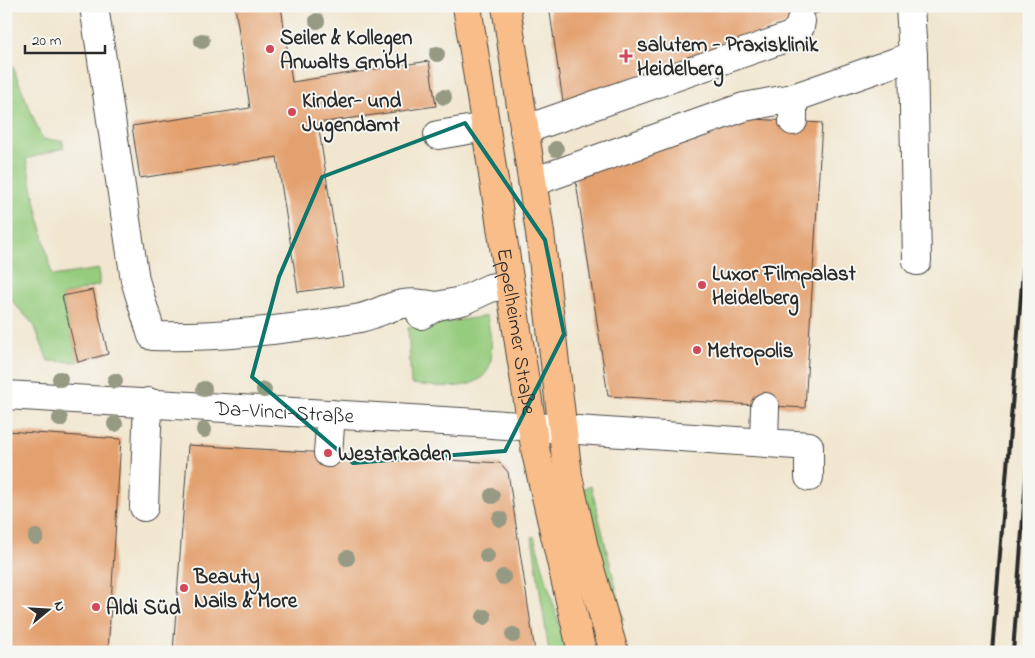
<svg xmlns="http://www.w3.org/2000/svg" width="1035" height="658" viewBox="0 0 1035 658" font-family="'Indie Flower',sans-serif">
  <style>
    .green { fill: #96cc7e; stroke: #607c54 }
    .building { fill: #e4a16f }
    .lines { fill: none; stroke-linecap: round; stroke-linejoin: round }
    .minor-casing { stroke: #494744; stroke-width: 30 }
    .major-casing { stroke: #494744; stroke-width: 30 }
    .minor { stroke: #fff; stroke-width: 28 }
    .major { stroke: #f8bd88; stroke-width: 28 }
    .rail { stroke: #2b2b2b; stroke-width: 4 }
    .tree { fill: #969a83 }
    .marked { fill: none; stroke: #0f766e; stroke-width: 4; stroke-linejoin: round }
    .poi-dot { fill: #d1495b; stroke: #f6f6f2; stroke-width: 2 }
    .labels { text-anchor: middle; stroke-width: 4; stroke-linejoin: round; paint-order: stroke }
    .poi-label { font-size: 21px; font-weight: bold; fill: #2b2b2b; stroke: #f6f6f2; text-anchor: start }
    .street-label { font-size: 21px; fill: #2b2b2b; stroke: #f6f6f2 }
  </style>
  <rect width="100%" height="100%" fill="#f6f6f2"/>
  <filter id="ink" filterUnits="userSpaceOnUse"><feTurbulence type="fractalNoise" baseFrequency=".02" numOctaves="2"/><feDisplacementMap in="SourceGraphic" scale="10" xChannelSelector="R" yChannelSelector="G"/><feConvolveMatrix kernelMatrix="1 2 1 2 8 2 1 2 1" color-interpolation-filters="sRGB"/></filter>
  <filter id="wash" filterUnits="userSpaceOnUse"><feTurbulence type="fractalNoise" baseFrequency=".0096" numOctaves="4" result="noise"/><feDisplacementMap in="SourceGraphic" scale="20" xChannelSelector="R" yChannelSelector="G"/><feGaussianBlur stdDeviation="1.12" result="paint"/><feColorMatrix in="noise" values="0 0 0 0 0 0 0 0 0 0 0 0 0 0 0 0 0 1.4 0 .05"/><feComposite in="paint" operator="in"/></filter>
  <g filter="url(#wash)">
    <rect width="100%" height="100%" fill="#f1e6cf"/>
    <path class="green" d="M6 50 42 139 63 141V148L26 159 52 276 99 269V285L62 296 78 362 48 361 34 325 10 299 6 272Z
      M487 316C489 329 493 345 491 359 487 396 435 386 411 384L408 328Z
      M591 486 624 620 620 622 600 554 583 488Z
      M534 536 567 652H549L532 537Z"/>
    <g id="blocks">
      <path class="building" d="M235 6H281L292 82 429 61 436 106 318 123 343 286 298 292 277 157 140 178 132 126 250 108Z
        M549 6H826V10L563 102Z
        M736 118 822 123 805 408 608 396 575 175Z
        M93 290 108 354 78 362 62 296Z
        M6 431 121 439 108 652H6Z
        M188 445 500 463 508 472 535 652H173Z"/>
    </g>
  </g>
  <g filter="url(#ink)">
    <use href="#blocks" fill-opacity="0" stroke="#494744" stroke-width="1"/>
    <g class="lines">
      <g class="minor-casing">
        <g id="minor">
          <path d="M94 6 135 280 152 336C221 338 287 329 355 319 369 317 381 310 395 306 409 301 423 304 437 306"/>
          <path d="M910 6 913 56 917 261"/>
          <path d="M793 98 913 56"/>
          <path d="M524 130 791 36 800 27 801 21"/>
          <path d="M438 135 486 127"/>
          <path d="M533 182 744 107 793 98V121"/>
          <path d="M421 315 437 306 462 301 490 288 510 284"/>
          <path id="s1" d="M6 395 477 423 809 446V477"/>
          <path d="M764 442 765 407"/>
          <path d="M328 453 331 414"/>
          <path d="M144 507 148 402"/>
        </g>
      </g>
      <g class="major-casing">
        <g id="major">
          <path id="s2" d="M467 6 536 453 582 652"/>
          <path d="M506 6 540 233 568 476 584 548 614 652"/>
        </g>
      </g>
      <use href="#minor" class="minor"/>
      <use href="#major" class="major"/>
      <path class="rail" d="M992 652 1029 197
        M1013 652 1029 438"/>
    </g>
    <g class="tree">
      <circle cx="317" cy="21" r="8"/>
      <circle cx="202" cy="41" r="8"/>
      <circle cx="437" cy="54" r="8"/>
      <circle cx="444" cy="97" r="8"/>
      <circle cx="556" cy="149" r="8"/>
      <circle cx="60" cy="379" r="8"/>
      <circle cx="115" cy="381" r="8"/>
      <circle cx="204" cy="389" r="8"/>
      <circle cx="264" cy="390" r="8"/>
      <circle cx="60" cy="419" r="8"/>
      <circle cx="115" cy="424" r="8"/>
      <circle cx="204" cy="430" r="8"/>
      <circle cx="492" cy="496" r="8"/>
      <circle cx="500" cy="519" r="8"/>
      <circle cx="36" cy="537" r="8"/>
      <circle cx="487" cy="556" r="8"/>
      <circle cx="347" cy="558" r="8"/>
      <circle cx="503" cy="577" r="8"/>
      <circle cx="484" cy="617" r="8"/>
      <circle cx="513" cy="635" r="8"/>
    </g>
  </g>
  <path class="marked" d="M465 123 545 240 564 334 505 451 353 463 252 377 279 277 322 177Z"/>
  <g class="poi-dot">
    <circle cx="270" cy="49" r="5"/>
    <path d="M623.5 48.5h5v5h5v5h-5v5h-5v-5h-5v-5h5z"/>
    <circle cx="292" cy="112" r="5"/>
    <circle cx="702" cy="285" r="5"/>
    <circle cx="697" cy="350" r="5"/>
    <circle cx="328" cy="453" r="5"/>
    <circle cx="184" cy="588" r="5"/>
    <circle cx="96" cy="607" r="5"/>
  </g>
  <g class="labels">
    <g class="poi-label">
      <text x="280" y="44">Seiler &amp; Kollegen<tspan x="280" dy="24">Anwalts GmbH</tspan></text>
      <text x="637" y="51">salutem - Praxisklinik<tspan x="637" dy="24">Heidelberg</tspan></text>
      <text x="302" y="107">Kinder- und<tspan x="302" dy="24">Jugendamt</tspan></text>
      <text x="712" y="280">Luxor Filmpalast<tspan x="712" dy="24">Heidelberg</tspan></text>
      <text x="707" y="357">Metropolis</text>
      <text x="338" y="460">Westarkaden</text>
      <text x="194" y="583">Beauty<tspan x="194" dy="24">Nails &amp; More</tspan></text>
      <text x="106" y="614">Aldi Süd</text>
    </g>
    <g class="street-label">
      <text dy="7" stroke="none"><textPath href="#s2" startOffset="329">Eppelheimer Straße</textPath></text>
      <text dy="7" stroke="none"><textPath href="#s1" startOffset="279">Da-Vinci-Straße</textPath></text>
    </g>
  </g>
  <rect width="1035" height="658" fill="none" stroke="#f6f6f2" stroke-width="25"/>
  <g transform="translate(48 610) rotate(72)" stroke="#f6f6f2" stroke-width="4" paint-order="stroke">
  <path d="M0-4L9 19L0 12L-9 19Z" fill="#2b2b2b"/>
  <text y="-8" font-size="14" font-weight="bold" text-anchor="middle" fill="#2b2b2b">N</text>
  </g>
  <path d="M25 45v8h80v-8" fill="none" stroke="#2b2b2b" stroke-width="2.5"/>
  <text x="32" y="45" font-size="15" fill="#2b2b2b" stroke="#f6f6f2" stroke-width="4" paint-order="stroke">20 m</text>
</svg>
